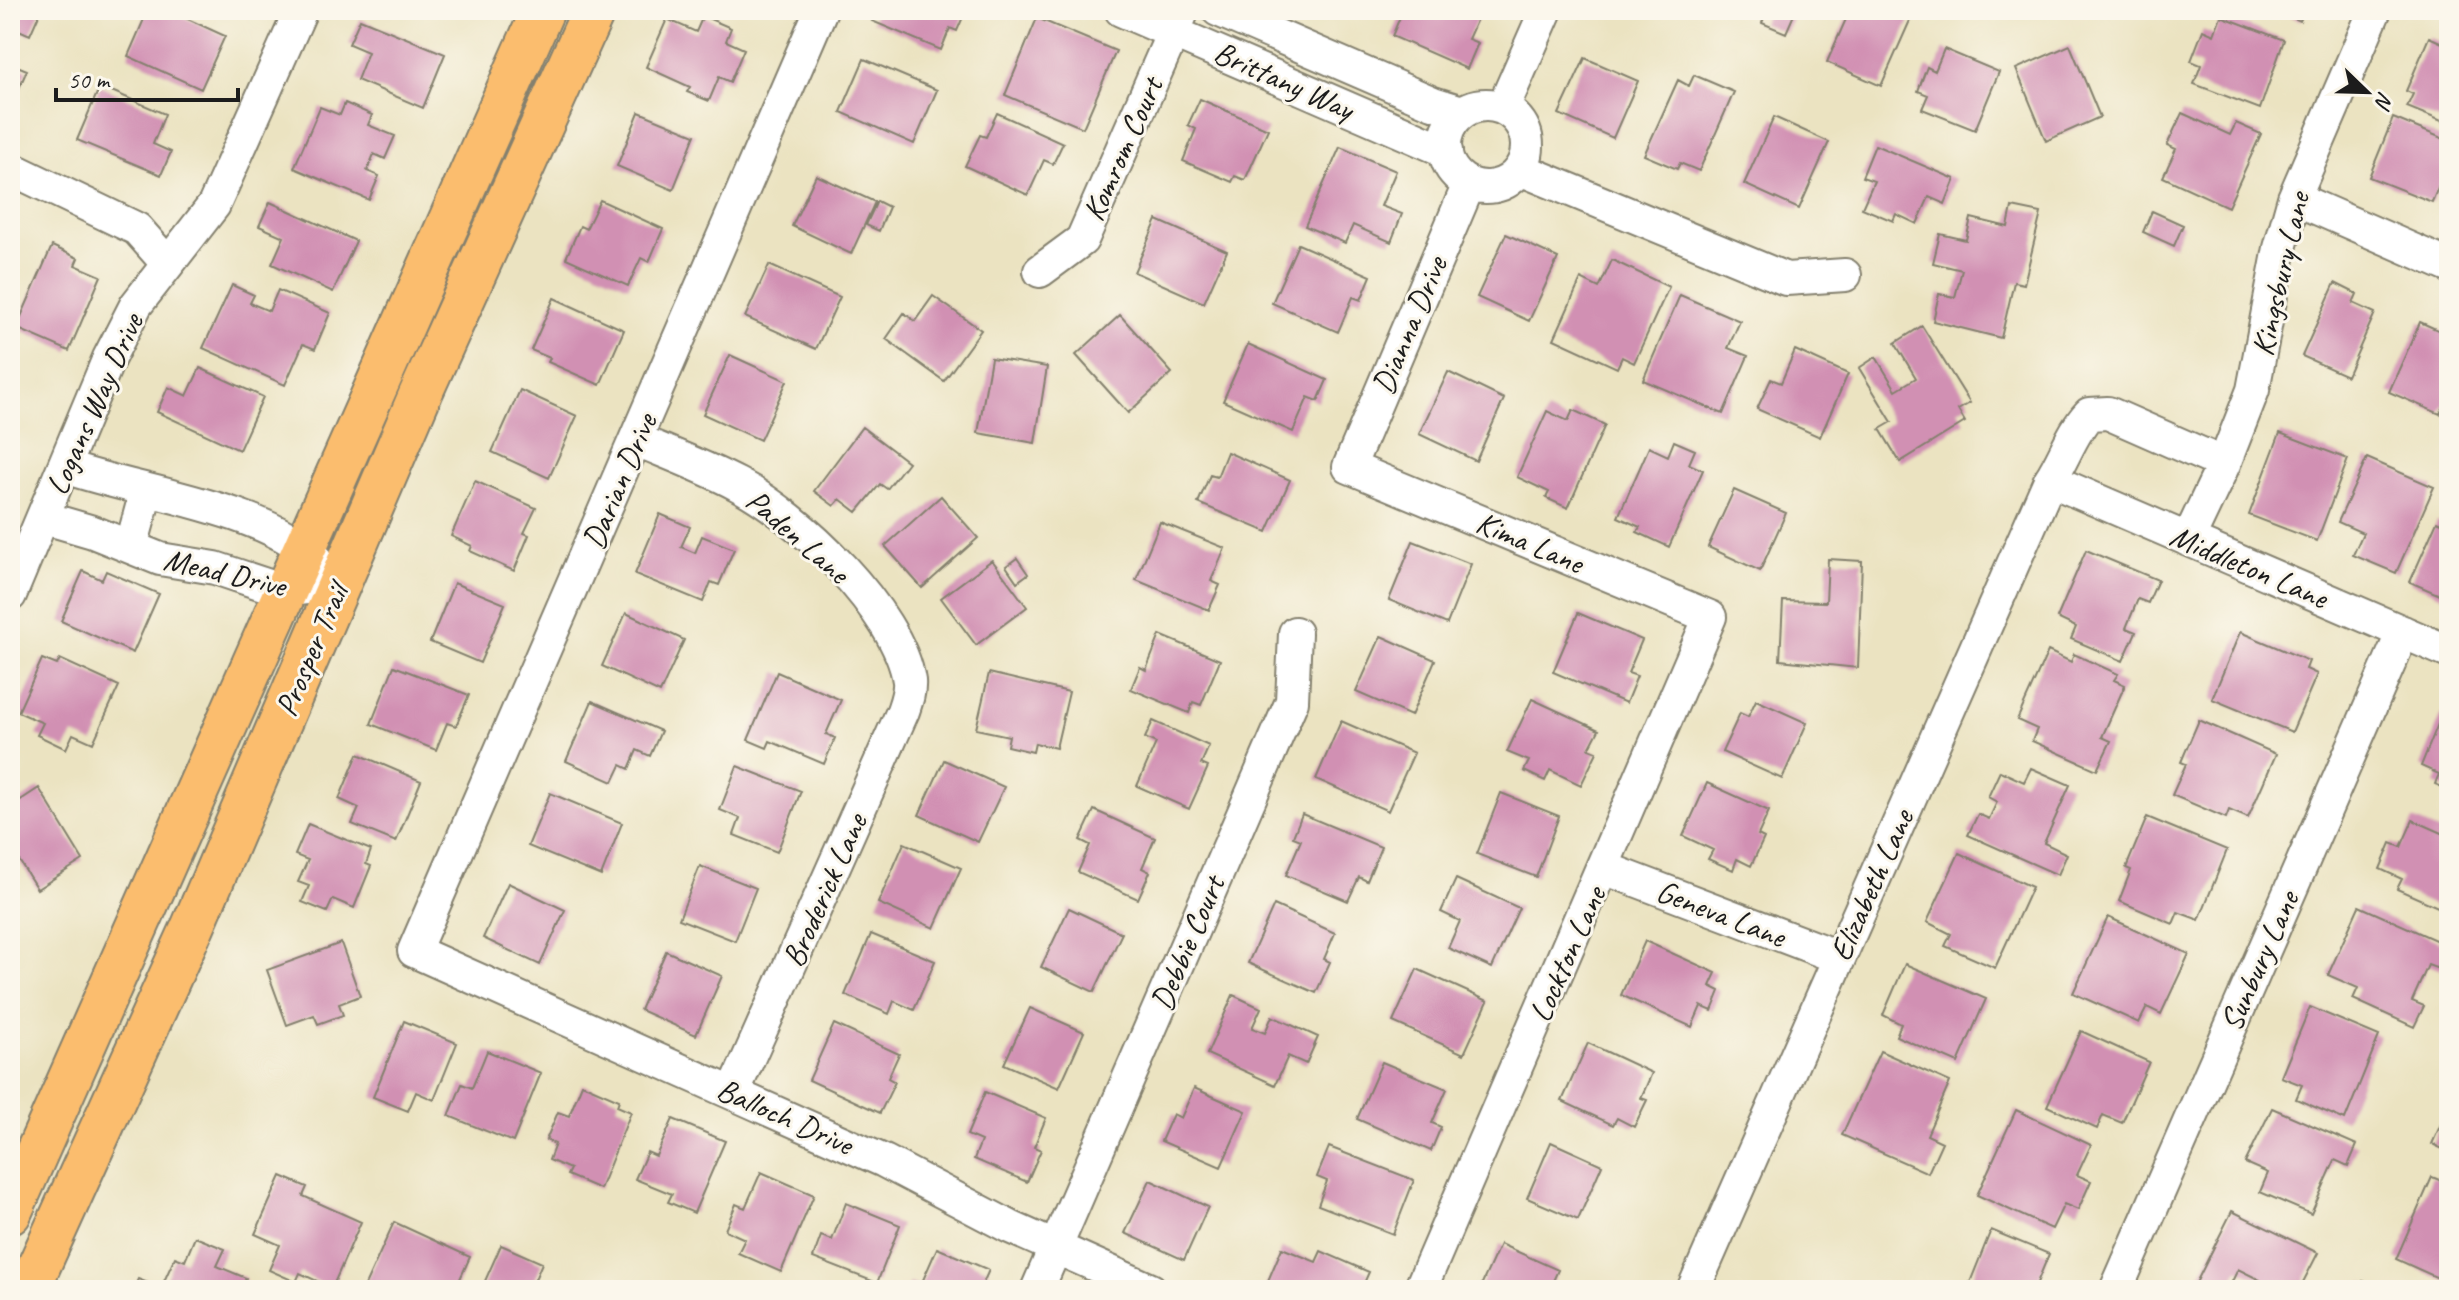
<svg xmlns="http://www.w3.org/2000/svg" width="2459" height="1300" viewBox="0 0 2459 1300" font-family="Caveat,sans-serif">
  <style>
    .building { fill: #d190b3 }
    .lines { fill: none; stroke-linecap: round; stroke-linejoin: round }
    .minor-casing { stroke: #84806e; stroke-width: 36 }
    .major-casing { stroke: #84806e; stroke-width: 46 }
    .minor { stroke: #fff; stroke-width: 32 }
    .major { stroke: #fbbd6e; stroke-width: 42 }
    .labels { text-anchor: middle; stroke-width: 6; stroke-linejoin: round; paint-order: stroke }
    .street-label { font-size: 32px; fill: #1c1c1c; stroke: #fbf7ec }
  </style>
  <rect width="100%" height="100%" fill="#fbf7ec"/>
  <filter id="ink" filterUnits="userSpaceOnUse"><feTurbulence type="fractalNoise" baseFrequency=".0125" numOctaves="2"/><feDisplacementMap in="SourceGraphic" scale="16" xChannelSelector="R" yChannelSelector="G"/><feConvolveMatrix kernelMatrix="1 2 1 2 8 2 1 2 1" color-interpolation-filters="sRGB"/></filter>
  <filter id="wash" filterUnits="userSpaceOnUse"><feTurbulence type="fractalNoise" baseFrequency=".006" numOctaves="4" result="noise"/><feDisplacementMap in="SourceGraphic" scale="32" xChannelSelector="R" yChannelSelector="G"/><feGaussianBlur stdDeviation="1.8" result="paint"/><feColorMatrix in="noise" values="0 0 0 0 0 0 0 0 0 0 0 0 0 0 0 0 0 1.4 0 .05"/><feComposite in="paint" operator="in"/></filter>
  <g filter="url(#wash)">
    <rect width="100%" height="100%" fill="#ebe3c1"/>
    <g id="blocks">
      <path class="building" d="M10 10H41L30 35 10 26Z
        M148 10H168L225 36 201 89 128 56Z
        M877 10H966L957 31 950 28 941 50 872 21Z
        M1403 10H1481L1468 39 1478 43 1467 69 1392 36Z
        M1760 10H1796L1786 33 1762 23 1766 13Z
        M1850 10H1898L1912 16 1881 86 1827 62Z
        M2277 10H2305L2300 21Z
        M703 16 731 28 726 41 744 49 730 82 719 77 709 101 687 92 690 87 646 67 667 19 696 32Z
        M2221 16 2284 40 2260 109 2194 84 2201 65 2191 61 2203 30 2214 35Z
        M1037 18 1116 51 1083 128 1005 95Z
        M360 19 445 54 423 108 357 80 368 52 349 44Z
        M2429 37 2449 46V124L2407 107 2413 94 2406 91Z
        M2070 45 2100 117 2046 141 2016 69Z
        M1944 49 1999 72 1975 130 1922 109 1928 95 1918 91 1927 67 1935 71Z
        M1585 58 1638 81 1613 138 1559 114Z
        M864 59 937 90 914 144 841 112Z
        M10 63 27 70 10 109Z
        M1694 75 1734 92 1699 171 1680 163 1677 169 1644 155 1678 80 1689 86Z
        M100 86 165 114 153 144 171 152 161 175 77 140Z
        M1200 99 1268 129 1245 180 1235 176 1232 182 1183 161 1196 129 1188 125Z
        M345 103 372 115 368 125 395 136 385 159 374 154 367 171 379 176 369 200 294 168 320 107 340 115Z
        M639 112 695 135 673 190 617 166Z
        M997 113 1063 143 1053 164 1044 160 1028 195 965 166 980 135 986 137Z
        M2182 113 2230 135 2236 123 2261 134 2228 207 2163 177 2176 149 2167 145Z
        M1774 117 1829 142 1799 209 1744 184Z
        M2393 118 2449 141V161L2432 202 2369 177Z
        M1875 145 1955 179 1945 204 1929 197 1917 224 1896 214 1893 221 1862 208 1874 181 1862 177Z
        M1340 147 1396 171 1381 206 1402 214 1391 242 1353 225 1345 243 1305 226Z
        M816 175 875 202 851 254 792 226Z
        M600 200 663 229 649 262 641 258 628 286 566 258 580 226 586 229Z
        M877 201 889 207 879 231 866 225Z
        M270 202 356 241 333 292 272 264 284 237 259 226Z
        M2012 207 2041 213 2024 284 2014 282 2001 338 1933 321 1939 294 1955 297 1962 270 1933 263 1940 234 1966 240 1971 218 2008 227Z
        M2152 211 2183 225 2174 246 2143 232Z
        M1157 220 1227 251 1204 303 1134 272Z
        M1506 234 1558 258 1529 321 1477 297Z
        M1298 244 1371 276 1361 300 1353 297 1338 332 1272 303Z
        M52 246 78 258 75 265 101 276 69 351 16 328Z
        M1612 260 1669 287 1634 363 1622 357 1617 368 1554 339 1581 279 1599 288Z
        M769 265 840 297 816 349 745 317Z
        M2335 283 2357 294 2353 303 2375 313 2347 376 2302 356Z
        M232 285 254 295 250 303 269 311 278 290 330 313 315 349 303 344 285 385 203 348Z
        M1680 295 1740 321 1728 348 1748 356 1723 414 1643 380Z
        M933 296 981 330 944 381 886 339 904 313 915 321Z
        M554 298 624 330 600 385 548 362 550 358 531 350Z
        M1120 315 1172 373 1128 413 1076 355Z
        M2420 322 2449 335V395L2440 414 2389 392Z
        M1922 326 1970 403 1958 410 1965 422 1900 462 1880 429 1892 422 1859 368 1876 357 1896 390 1916 378 1895 343Z
        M1248 344 1327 380 1318 401 1308 397 1293 432 1223 401Z
        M1795 350 1848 374 1820 437 1757 409 1771 379 1781 383Z
        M730 355 787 381 760 440 703 414Z
        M991 358 1047 367 1035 443 978 433Z
        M200 368 263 397 239 450 157 412 168 387 187 396Z
        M1448 372 1504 399 1476 461 1419 434Z
        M520 390 577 416 549 478 492 452Z
        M1573 410 1605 425 1568 508 1546 498 1549 492 1517 477 1547 411 1568 421Z
        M862 427 908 462 887 489 880 484 857 512 840 499 834 506 814 491Z
        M2280 433 2348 459 2317 541 2249 515Z
        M1674 441 1695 450 1689 464 1703 470 1669 547 1637 532 1640 527 1618 517 1649 447 1668 456Z
        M1227 452 1290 480 1267 532 1198 503 1210 475 1217 477Z
        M2367 458 2434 487 2396 573 2353 555 2363 533 2338 522Z
        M475 481 536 508 524 533 529 535 514 571 470 551 472 546 451 536Z
        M1734 490 1786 513 1760 571 1708 547Z
        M941 496 978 538 922 588 885 546Z
        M660 514 690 527 681 547 695 553 702 536 734 549 719 585 711 582 703 602 635 574Z
        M2449 518V599L2410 582 2437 521 2446 525Z
        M1160 522 1225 548 1211 581 1220 585 1209 610 1136 580Z
        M1413 541 1471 564 1447 624 1389 600Z
        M2086 550 2158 580 2148 603 2138 599 2126 628 2136 632 2123 661 2071 639 2076 627 2057 618Z
        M1017 558 1028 574 1017 582 1006 566Z
        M1828 559 1862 561 1858 668 1780 660 1783 601 1826 602Z
        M992 560 1027 607 976 645 941 598Z
        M83 571 102 580 106 571 159 594 133 653 61 621Z
        M454 583 505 604 480 663 430 642Z
        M626 613 684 640 660 693 602 666Z
        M1578 613 1642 640 1628 673 1637 676 1626 703 1553 672Z
        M2240 632 2309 661 2306 669 2317 674 2292 732 2212 699Z
        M1160 635 1220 660 1201 705 1193 702 1189 713 1131 689 1140 667 1146 670Z
        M1381 636 1435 660 1411 716 1356 692Z
        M2048 651 2071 662 2074 654 2118 674 2114 680 2125 685 2102 737 2111 741 2097 770 2032 741 2037 729 2017 720Z
        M42 659 57 665 60 659 119 686 93 743 73 734 66 749 37 735 43 723 18 712Z
        M394 666 469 695 456 726 447 723 436 750 371 724Z
        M777 672 841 700 826 734 835 738 824 764 770 741 767 748 748 740Z
        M989 673 1069 692 1056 748 1035 743 1033 752 1007 746 1009 736 976 729Z
        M1532 699 1599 730 1589 749 1597 752 1581 785 1550 770 1545 781 1524 771 1529 761 1507 752Z
        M1756 700 1807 723 1782 779 1722 752 1740 713 1748 717Z
        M592 701 661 731 650 756 637 750 629 769 621 765 613 782 566 761Z
        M2442 714 2449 717V790L2435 784 2439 774 2421 766Z
        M2199 720 2276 754 2248 818 2229 810 2226 818 2172 795 2186 764 2181 762Z
        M1153 721 1209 746 1201 764 1208 767 1189 809 1137 786 1156 743 1145 738Z
        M1341 721 1414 753 1388 811 1316 779Z
        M358 754 421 781 396 842 352 824 359 808 339 799Z
        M944 760 1004 787 978 842 919 815Z
        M737 766 801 791 777 852 734 835 740 818 720 810Z
        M2031 768 2070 785 2044 843 2067 854 2058 875 1968 835 1978 814 1989 819 1997 802 1988 797 2000 771 2024 782Z
        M1707 783 1769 811 1758 835 1764 838 1751 866 1737 859 1733 870 1708 859 1713 850 1683 836Z
        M39 788 83 860 37 889 10 846V807Z
        M550 793 622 823 601 876 528 846Z
        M1501 793 1559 816 1536 877 1477 854Z
        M1094 810 1155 838 1142 868 1150 872 1138 899 1078 872 1090 845 1080 840Z
        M1302 814 1381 847 1367 881 1359 877 1348 901 1286 875 1301 840 1293 837Z
        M2147 817 2227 850 2199 920 2178 912 2173 924 2119 901 2131 870 2126 868Z
        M2413 820 2449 836V912L2397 889 2402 879 2380 869 2391 843 2401 847Z
        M308 824 371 850 366 864 371 866 354 908 333 899 327 912 302 902 309 886 298 882 308 860 295 855Z
        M904 843 961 868 934 928 878 903Z
        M1959 853 2032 887 1995 968 1945 946 1951 934 1927 922Z
        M700 866 756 888 735 941 679 919Z
        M1456 879 1519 908 1492 968 1448 948 1460 921 1441 912Z
        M508 883 565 910 540 965 483 938Z
        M1274 905 1335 933 1324 959 1330 962 1316 993 1248 963Z
        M2359 906 2449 946 2441 970 2428 965 2412 1001 2424 1006 2414 1027 2353 999 2358 988 2328 975Z
        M1069 908 1122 933 1094 992 1041 967Z
        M2108 917 2189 954 2161 1014 2147 1007 2139 1023 2073 993Z
        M871 934 935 961 914 1010 894 1001 889 1014 845 995Z
        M1645 941 1716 973 1710 986 1720 991 1712 1011 1701 1006 1692 1027 1621 995Z
        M341 943 360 996 339 1004 343 1015 318 1024 314 1015 287 1025 267 970Z
        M666 951 722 976 696 1035 640 1010Z
        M1905 964 1986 999 1958 1063 1896 1036 1901 1024 1883 1015Z
        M1417 969 1488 1001 1464 1054 1393 1022Z
        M1233 995 1261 1008 1252 1028 1265 1033 1272 1016 1318 1037 1306 1064 1288 1056 1275 1085 1207 1054Z
        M2310 1007 2379 1036 2345 1120 2296 1099 2302 1085 2281 1077Z
        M1030 1008 1084 1032 1059 1088 1004 1064Z
        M404 1021 457 1043 434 1100 416 1092 408 1111 373 1097Z
        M834 1024 899 1054 888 1078 895 1082 880 1113 809 1080Z
        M2081 1031 2149 1062 2122 1123 2103 1115 2097 1129 2047 1106Z
        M1588 1043 1652 1073 1641 1098 1647 1100 1634 1127 1617 1118 1613 1125 1562 1101Z
        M487 1051 541 1073 513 1142 449 1116 462 1084 472 1088Z
        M1880 1051 1950 1082 1927 1135 1942 1142 1928 1173 1842 1135Z
        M1382 1062 1447 1089 1432 1123 1441 1127 1431 1151 1357 1119Z
        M582 1084 619 1100 617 1106 631 1112 600 1189 567 1175 570 1169 549 1160 555 1144 546 1140 558 1112 569 1116Z
        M1194 1088 1246 1111 1221 1167 1161 1141 1173 1114 1181 1118Z
        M985 1092 1046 1118 1034 1147 1041 1150 1027 1182 974 1159 981 1141 967 1135Z
        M2449 1106V1152L2432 1144Z
        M2272 1108 2357 1145 2348 1166 2335 1160 2311 1214 2260 1192 2268 1173 2245 1163Z
        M2016 1110 2091 1145 2077 1175 2091 1181 2078 1210 2064 1204 2052 1229 1977 1195Z
        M673 1119 725 1141 694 1213 668 1202 672 1194 635 1179 647 1152 656 1156Z
        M1551 1142 1602 1165 1578 1220 1527 1198Z
        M1329 1147 1414 1180 1393 1234 1318 1205 1327 1181 1317 1177Z
        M761 1172 814 1195 781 1272 738 1253 745 1239 725 1230 736 1204 745 1208Z
        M281 1176 307 1187 303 1196 361 1222 332 1288 300 1273 296 1282 269 1270 280 1245 255 1234Z
        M2432 1177 2449 1184V1283L2396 1259Z
        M1150 1180 1208 1207 1184 1260 1125 1233Z
        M846 1203 900 1225 877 1283 813 1258 821 1236 832 1240Z
        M2232 1211 2318 1253 2299 1290H2255L2260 1280 2238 1269 2228 1290 2194 1287Z
        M394 1222 470 1257 455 1290H363Z
        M1991 1230 2049 1254 2034 1290H1967Z
        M195 1237 225 1249 217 1266 246 1278 241 1290H133L138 1279 161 1288 175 1257 185 1261Z
        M1500 1244 1558 1270 1549 1290H1479Z
        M501 1245 542 1263 533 1284 546 1290H481Z
        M937 1248 989 1270 980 1290H907L910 1283 920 1287Z
        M1282 1248 1316 1262 1321 1251 1369 1272 1361 1290H1264Z
        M2363 1281 2383 1290H2359Z"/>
    </g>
  </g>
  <g filter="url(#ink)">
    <use href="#blocks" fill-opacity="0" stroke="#84806e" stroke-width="2"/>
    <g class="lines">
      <g class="minor-casing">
        <path id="minor" d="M821 10 414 951 884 1161 1010 1227 1151 1290
          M1121 10 1446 151
          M1218 10 1433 103 1462 112
          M1445 146a41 41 0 1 1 82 0a41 41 0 1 1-82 0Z
          M1503 108 1546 10
          M10 168 137 229 167 263
          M1520 169 1786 279 1845 275
          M2294 198 2449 266
          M1040 271 1082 240 1183 10
          M637 440C670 454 705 467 737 484 799 516 898 611 909 681 910 691 906 702 903 711L733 1093
          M65 467C141 494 269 507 321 564
          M2050 480 2449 652
          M45 518 93 532 160 559 215 568 284 591 339 584
          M2188 540 2224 464 2253 390 2280 248 2294 198 2375 10
          M131 547 146 492
          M10 595 109 358 136 305 214 205 301 10
          M1604 868 1838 957
          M1037 1290 1292 701 1295 633
          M1420 1290 1710 617 1349 467 1469 184
          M1693 1290 2050 480C2064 459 2072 432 2089 414L2108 413 2224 464
          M2116 1290 2403 632"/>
      </g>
      <g class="major-casing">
        <path id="major" d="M10 1213 543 10
          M28 1290 193 926 420 395 594 10"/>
      </g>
      <use href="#minor" class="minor"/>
      <use href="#major" class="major"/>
    </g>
  </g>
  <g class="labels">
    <g class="street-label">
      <text transform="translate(1284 80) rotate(24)" y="11">Brittany Way</text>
      <text transform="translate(1122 149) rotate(-66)" y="11">Komrom Court</text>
      <text transform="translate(2280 274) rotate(-77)" y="11">Kingsbury Lane</text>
      <text transform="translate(1409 325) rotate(-67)" y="11">Dianna Drive</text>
      <text transform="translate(94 404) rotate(-66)" y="11">Logans Way Drive</text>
      <text transform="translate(619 481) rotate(-67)" y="11">Darian Drive</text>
      <text transform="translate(798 536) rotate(41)" y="11">Paden Lane</text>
      <text transform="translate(1530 542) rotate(23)" y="11">Kima Lane</text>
      <text transform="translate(2249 566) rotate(23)" y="11">Middleton Lane</text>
      <text transform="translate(225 572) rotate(13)" y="11">Mead Drive</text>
      <text transform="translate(311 650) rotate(-67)" y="11">Prosper Trail</text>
      <text transform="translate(1871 885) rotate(-66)" y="11">Elizabeth Lane</text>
      <text transform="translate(824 890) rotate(-66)" y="11">Broderick Lane</text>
      <text transform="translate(1721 913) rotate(21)" y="11">Geneva Lane</text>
      <text transform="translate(1187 943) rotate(-67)" y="11">Debbie Court</text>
      <text transform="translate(1567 954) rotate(-66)" y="11">Lockton Lane</text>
      <text transform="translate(2259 961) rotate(-66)" y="11">Sunbury Lane</text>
      <text transform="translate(785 1116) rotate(24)" y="11">Balloch Drive</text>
    </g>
  </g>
  <rect width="2459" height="1300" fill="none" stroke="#fbf7ec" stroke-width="40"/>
  <g transform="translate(2367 92) rotate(113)" stroke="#fbf7ec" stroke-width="6" paint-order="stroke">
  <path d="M0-6L14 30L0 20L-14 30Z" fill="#1c1c1c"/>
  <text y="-12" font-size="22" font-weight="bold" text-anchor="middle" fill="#1c1c1c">N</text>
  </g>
  <path d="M56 88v12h182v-12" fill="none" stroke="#1c1c1c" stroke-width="4"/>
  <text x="68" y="88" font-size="24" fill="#1c1c1c" stroke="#fbf7ec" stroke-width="6" paint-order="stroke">50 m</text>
</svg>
